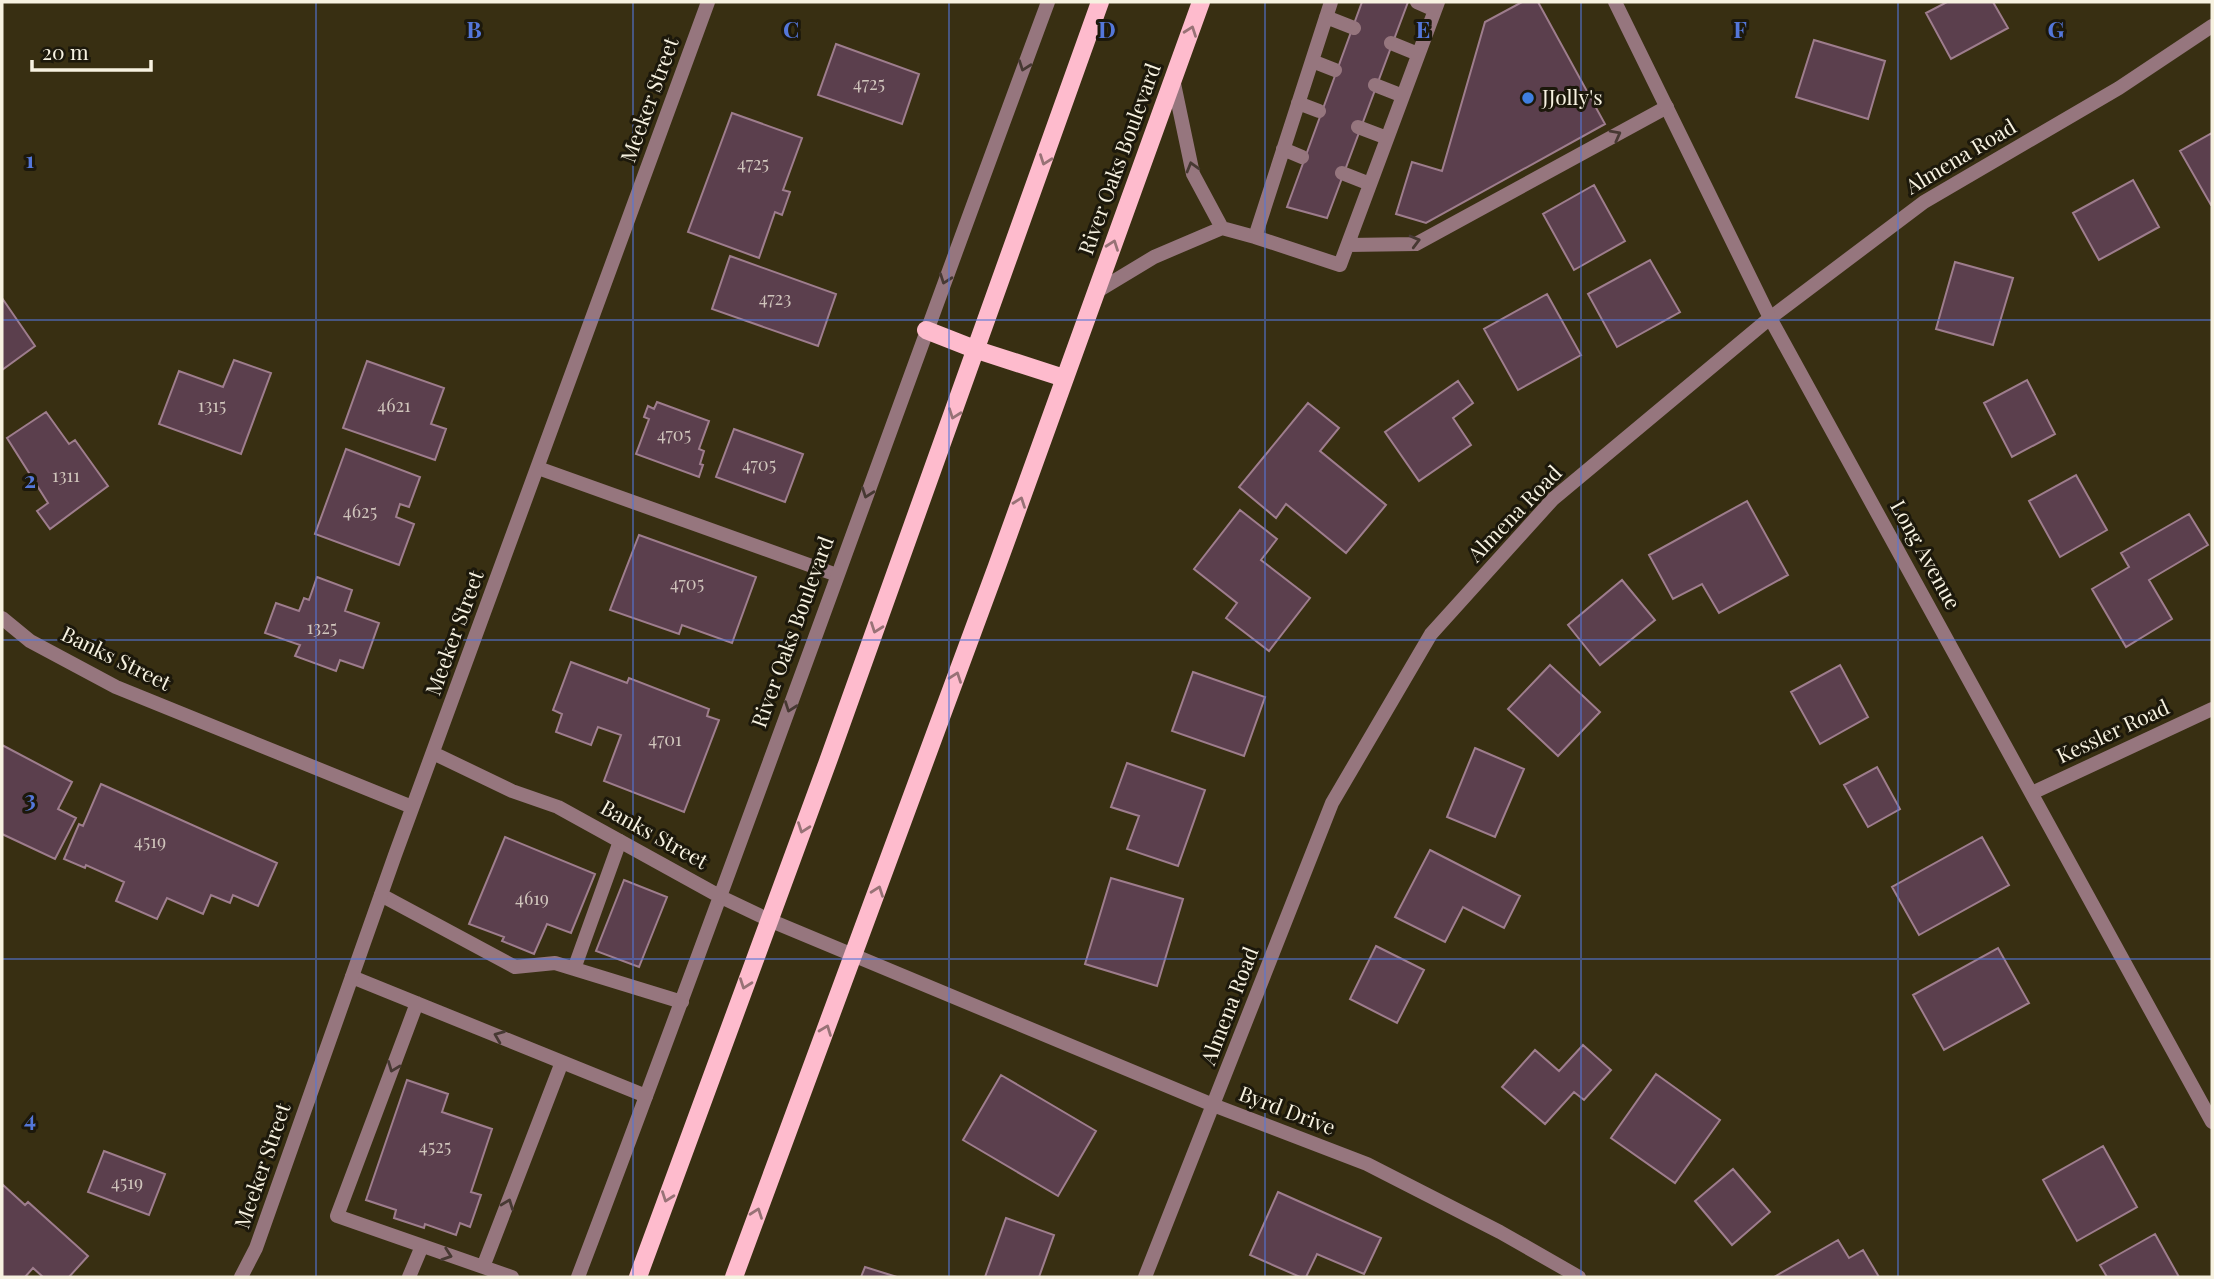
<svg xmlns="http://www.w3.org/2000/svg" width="2214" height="1279" viewBox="0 0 2214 1279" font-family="'Playfair Display',serif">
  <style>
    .building { fill: #5b3f4d; stroke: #9e7d8d; stroke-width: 2 }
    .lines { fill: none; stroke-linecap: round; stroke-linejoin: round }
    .service { stroke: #96767e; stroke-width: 14 }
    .minor { stroke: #96767e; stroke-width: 14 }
    .tertiary { stroke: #96767e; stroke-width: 14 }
    .primary { stroke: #febbcd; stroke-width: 18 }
    .oneway { stroke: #987276 }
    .oneway2 { stroke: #473933 }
    .grid { fill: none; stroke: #5477da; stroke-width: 2; stroke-opacity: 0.55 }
    .shop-dot { fill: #3f7fe0; stroke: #1c180b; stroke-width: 2.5 }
    .labels { text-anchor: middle; stroke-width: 6; stroke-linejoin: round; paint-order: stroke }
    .number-label { font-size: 18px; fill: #d0c5bc }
    .poi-label { font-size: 21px; fill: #f7f2e1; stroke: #1c180b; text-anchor: start }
    .street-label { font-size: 21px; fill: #f7f2e1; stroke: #1c180b }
    .grid-label { font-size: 23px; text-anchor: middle; font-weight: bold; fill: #5477da; stroke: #1c180b; stroke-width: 6; stroke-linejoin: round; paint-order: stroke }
  </style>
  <rect width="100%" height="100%" fill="#382f12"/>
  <path class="building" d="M1362 2H1408L1327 218 1287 207Z
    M1522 2H1538L1605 124 1426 223 1396 214 1412 162 1442 171 1485 22Z
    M1947 2H1993L2008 28 1951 59 1926 13Z
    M1814 40 1885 61 1868 119 1796 97Z
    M836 44 919 74 902 124 818 95Z
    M732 113 802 138 783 190 790 192 782 215 775 212 759 258 688 232Z
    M2212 133V205H2211L2180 151Z
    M2133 180 2159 227 2099 260 2073 213Z
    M1594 185 1625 241 1574 270 1543 214Z
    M730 256 836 294 818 346 712 309Z
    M1650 260 1680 312 1617 347 1588 294Z
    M1955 262 2013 278 1993 345 1936 329Z
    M1547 294 1581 355 1518 390 1484 329Z
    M2 298 35 346 2 370Z
    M234 360 271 373 241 454 159 424 179 371 223 387Z
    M367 361 444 388 431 424 446 429 435 460 343 428Z
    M2027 380 2055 434 2012 457 1984 403Z
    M1458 381 1473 403 1453 418 1471 445 1419 481 1385 432Z
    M657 402 709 421 699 449 704 451 700 464 703 465 699 477 636 454 649 419 644 417 648 406 654 409Z
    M1308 403 1339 428 1320 451 1386 505 1346 553 1286 504 1276 518 1239 487Z
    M46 412 69 444 75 440 108 486 50 529 37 511 48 503 7 438Z
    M734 429 803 454 785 502 716 477Z
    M346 449 420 477 409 507 400 504 396 517 414 524 399 565 315 534Z
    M2076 475 2107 530 2060 557 2029 501Z
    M1747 501 1788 575 1719 613 1702 584 1673 599 1649 555Z
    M1240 510 1277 539 1261 560 1310 598 1269 651 1226 618 1237 603 1194 569Z
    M2189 514 2208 545 2149 580 2172 619 2126 647 2092 589 2129 567 2121 553Z
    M639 535 756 577 732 643 682 625 679 634 610 610Z
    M317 577 352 590 345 611 379 623 363 668 340 660 336 671 295 656 300 645 265 633 276 603 299 611 304 598 309 600Z
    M1622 580 1655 620 1600 665 1568 625Z
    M571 662 627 683 629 678 709 709 707 716 719 720 684 812 604 781 621 735 598 727 591 745 556 732 562 714 553 710Z
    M1550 665 1600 712 1558 756 1508 709Z
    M1840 665 1868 717 1820 744 1791 692Z
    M1193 672 1265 697 1244 756 1172 731Z
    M2 745 72 782 58 809 76 818 55 859 2 834Z
    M1475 748 1524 769 1495 837 1447 817Z
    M1127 763 1205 790 1178 866 1127 849 1139 816 1111 807Z
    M1877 767 1900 809 1868 827 1844 785Z
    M101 784 277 863 258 906 233 895 230 903 211 895 203 914 167 898 157 919 116 901 124 882 86 865 85 868 64 859 79 824 83 826Z
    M505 837 595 874 571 933 547 924 534 954 502 941 504 937 469 924Z
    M1982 837 2009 885 1919 935 1892 887Z
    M1430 850 1520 896 1504 928 1463 907 1445 942 1395 917Z
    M1111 878 1183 899 1157 986 1085 964Z
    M624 880 667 897 639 967 596 951Z
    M1376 946 1424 970 1397 1023 1350 999Z
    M1998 948 2029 1003 1944 1050 1913 995Z
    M1583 1045 1611 1070 1584 1100 1574 1092 1545 1124 1502 1087 1535 1050 1559 1071Z
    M1656 1074 1720 1120 1675 1183 1611 1138Z
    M1001 1075 1096 1131 1058 1196 963 1140Z
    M407 1080 448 1094 442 1112 492 1129 471 1192 481 1195 470 1227 460 1223 456 1235 425 1224 424 1228 394 1218 396 1210 366 1200Z
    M2103 1146 2137 1207 2077 1241 2043 1180Z
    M104 1151 165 1174 149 1215 88 1192Z
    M1733 1169 1770 1212 1732 1245 1695 1201Z
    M2 1184 25 1205 28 1202 88 1256 69 1277H43L33 1268 25 1277H2Z
    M1278 1192 1381 1238 1364 1274 1317 1254 1306 1277H1300L1250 1255Z
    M1006 1218 1054 1235 1039 1277H985Z
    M2155 1234 2179 1277H2107L2100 1265Z
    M1838 1240 1849 1258 1863 1250 1879 1277H1774Z
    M865 1267 897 1277H861Z"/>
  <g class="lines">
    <path class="service" d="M1417 2 1435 10
      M1326 17 1354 28
      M1391 43 1418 54
      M1312 61 1335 70
      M1173 79 1193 174 1222 228
      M1375 85 1403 96
      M1298 103 1319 111
      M1358 127 1387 138
      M1283 149 1302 157
      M1342 173 1370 184
      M1255 237 1340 265 1438 2
      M1348 245 1416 244 1667 107
      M1096 292 1154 257 1222 228 1255 237 1331 2
      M538 468 837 575
      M381 895 515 967 555 963 682 1002
      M574 969 620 841
      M352 977 646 1096
      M417 1003 337 1216 512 1277
      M483 1267 562 1062
      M409 1277 422 1246"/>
    <path class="minor" d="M2 618 30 641 116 687 412 807
      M433 753 512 791 558 807 721 897 769 920 1213 1105 1367 1164 1500 1232 1579 1277
      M2032 793 2212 709
      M241 1277 256 1248 395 855 708 2
      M578 1277C739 854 890 427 1048 2
      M1145 1277 1332 803 1431 634 1553 499 1770 318 1924 202 2119 88 2212 26"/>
    <path class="tertiary" d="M1615 2 1770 318 2212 1122"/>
    <path class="primary" d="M926 330 977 350 1064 378
      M638 1277 827 764 1100 2
      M734 1277 997 566 1201 2"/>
  </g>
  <defs><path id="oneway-chevron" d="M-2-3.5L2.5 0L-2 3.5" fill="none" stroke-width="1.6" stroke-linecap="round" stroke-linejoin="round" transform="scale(1.75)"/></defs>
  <g class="oneway">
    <use href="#oneway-chevron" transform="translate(1191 31) rotate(-70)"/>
    <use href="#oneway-chevron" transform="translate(1045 160) rotate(110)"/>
    <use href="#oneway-chevron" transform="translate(1113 245) rotate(-70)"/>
    <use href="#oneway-chevron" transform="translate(954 414) rotate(110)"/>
    <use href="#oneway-chevron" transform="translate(1020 502) rotate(-70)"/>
    <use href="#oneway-chevron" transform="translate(876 628) rotate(110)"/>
    <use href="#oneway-chevron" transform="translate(956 677) rotate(-70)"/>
    <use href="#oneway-chevron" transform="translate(803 828) rotate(110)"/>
    <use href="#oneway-chevron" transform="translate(878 891) rotate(-70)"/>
    <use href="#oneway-chevron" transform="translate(745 984) rotate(110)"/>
    <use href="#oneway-chevron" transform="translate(826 1030) rotate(-69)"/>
    <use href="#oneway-chevron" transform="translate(667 1197) rotate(110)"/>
    <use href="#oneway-chevron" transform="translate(757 1213) rotate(-70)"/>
  </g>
  <g class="oneway2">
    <use href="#oneway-chevron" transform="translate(1024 66) rotate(110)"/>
    <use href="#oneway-chevron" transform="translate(1616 135) rotate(-28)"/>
    <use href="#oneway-chevron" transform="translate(1192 167) rotate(-106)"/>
    <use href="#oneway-chevron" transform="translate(1415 241) rotate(-15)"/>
    <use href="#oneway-chevron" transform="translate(945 279) rotate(110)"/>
    <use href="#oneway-chevron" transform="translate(867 493) rotate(110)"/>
    <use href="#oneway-chevron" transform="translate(790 707) rotate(110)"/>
    <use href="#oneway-chevron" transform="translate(499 1036) rotate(-158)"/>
    <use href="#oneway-chevron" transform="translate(393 1067) rotate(111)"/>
    <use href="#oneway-chevron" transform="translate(508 1204) rotate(-69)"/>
    <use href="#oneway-chevron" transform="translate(447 1255) rotate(19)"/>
  </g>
  <path class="grid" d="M316 2V1277M633 2V1277M949 2V1277M1265 2V1277M1581 2V1277M1898 2V1277M2 320H2212M2 640H2212M2 959H2212"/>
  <circle class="shop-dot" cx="1528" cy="98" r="7"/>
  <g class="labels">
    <g class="number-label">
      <text x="869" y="90">4725</text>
      <text x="753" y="170">4725</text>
      <text x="775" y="305">4723</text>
      <text x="212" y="412">1315</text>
      <text x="394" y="412">4621</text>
      <text x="674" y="441">4705</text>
      <text x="759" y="471">4705</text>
      <text x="66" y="482">1311</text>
      <text x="360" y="518">4625</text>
      <text x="687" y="590">4705</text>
      <text x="322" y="634">1325</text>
      <text x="665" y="746">4701</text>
      <text x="150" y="848">4519</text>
      <text x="532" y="905">4619</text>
      <text x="435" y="1153">4525</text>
      <text x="127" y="1189">4519</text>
    </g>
    <g class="poi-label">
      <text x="1542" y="105">JJolly's</text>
    </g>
    <g class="street-label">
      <text transform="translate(650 100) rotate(-70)" y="7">Meeker Street</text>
      <text transform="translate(1961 157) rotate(-31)" y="7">Almena Road</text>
      <text transform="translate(1120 159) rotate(-70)" y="7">River Oaks Boulevard</text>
      <text transform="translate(1515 514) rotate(-46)" y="7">Almena Road</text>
      <text transform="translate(1925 555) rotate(61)" y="7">Long Avenue</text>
      <text transform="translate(793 632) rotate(-70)" y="7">River Oaks Boulevard</text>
      <text transform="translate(455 633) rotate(-70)" y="7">Meeker Street</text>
      <text transform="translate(116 659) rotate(26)" y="7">Banks Street</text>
      <text transform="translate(2113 732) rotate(-25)" y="7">Kessler Road</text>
      <text transform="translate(654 835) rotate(29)" y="7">Banks Street</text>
      <text transform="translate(1230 1006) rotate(-69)" y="7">Almena Road</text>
      <text transform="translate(1287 1111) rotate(21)" y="7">Byrd Drive</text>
      <text transform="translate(263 1166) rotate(-71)" y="7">Meeker Street</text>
    </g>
  </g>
  <g class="grid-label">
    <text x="474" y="38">B</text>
    <text x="791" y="38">C</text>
    <text x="1107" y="38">D</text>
    <text x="1423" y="38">E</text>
    <text x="1740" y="38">F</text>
    <text x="2056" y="38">G</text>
    <text x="30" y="168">1</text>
    <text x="30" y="488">2</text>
    <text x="30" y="807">3</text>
    <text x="30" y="1127">4</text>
  </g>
  <rect width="2214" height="1279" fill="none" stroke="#f7f2e1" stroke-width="7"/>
  <path d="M32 60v10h119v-10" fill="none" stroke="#f7f2e1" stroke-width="3.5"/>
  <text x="42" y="60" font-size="21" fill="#f7f2e1" stroke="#1c180b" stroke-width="5" paint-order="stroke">20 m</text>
</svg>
